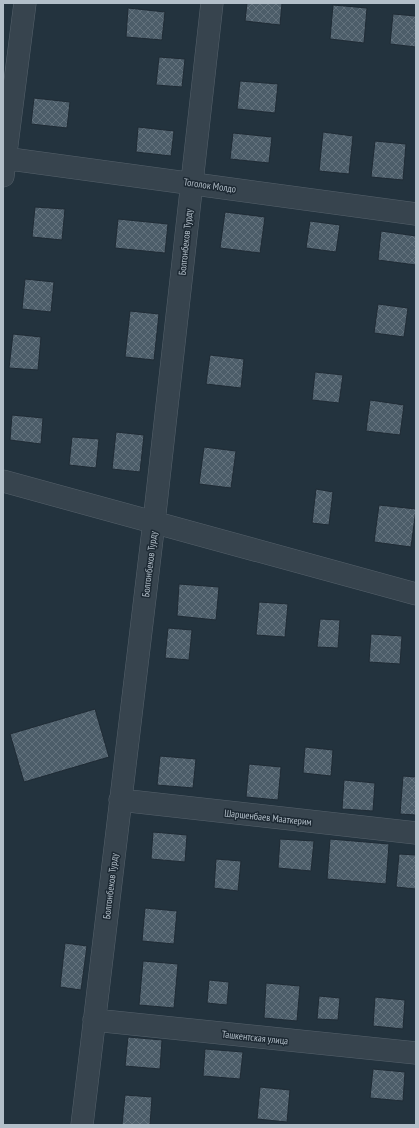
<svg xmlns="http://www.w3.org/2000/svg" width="419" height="1128" viewBox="0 0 419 1128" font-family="'PT Sans Narrow',sans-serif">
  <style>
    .building { fill: url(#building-cross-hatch); stroke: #1f2b35 }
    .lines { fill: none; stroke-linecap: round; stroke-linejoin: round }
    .minor-casing { stroke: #56626c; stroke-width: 23 }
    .minor { stroke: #37444e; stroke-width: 22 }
    .labels { text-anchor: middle; stroke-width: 3; stroke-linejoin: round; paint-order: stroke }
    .street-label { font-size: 10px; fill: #b3bfc9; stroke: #1d2933 }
  </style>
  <defs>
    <pattern id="building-cross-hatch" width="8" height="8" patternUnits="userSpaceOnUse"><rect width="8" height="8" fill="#4c5d69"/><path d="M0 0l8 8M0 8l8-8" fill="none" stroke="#63727d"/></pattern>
  </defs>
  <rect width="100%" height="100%" fill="#23333e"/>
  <path class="building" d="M247 3H282L280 25 245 21Z
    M333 5 367 8 364 43 330 39Z
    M128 8 165 12 162 40 126 37Z
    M393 14 416 16V47L390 44Z
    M159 57 185 59 182 87 156 85Z
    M240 81 278 84 275 113 237 109Z
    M34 98 70 102 67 128 31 124Z
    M138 127 174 131 171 156 136 152Z
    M323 132 353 136 349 174 319 171Z
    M233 133 272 137 269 163 230 159Z
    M375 141 406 144 403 180 371 177Z
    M35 207 65 209 62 240 32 237Z
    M225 212 265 217 260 253 220 248Z
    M118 219 168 224 165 253 115 248Z
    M310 221 340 225 336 252 306 248Z
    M381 231 416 236V265L378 260Z
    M25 279 54 282 51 312 22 309Z
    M378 304 408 308 404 337 374 333Z
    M130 311 159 314 154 360 125 357Z
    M13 334 41 337 38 370 9 368Z
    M210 355 244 359 241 388 206 384Z
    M315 372 343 375 339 403 312 400Z
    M370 400 404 405 400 435 366 431Z
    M12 415 43 418 41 444 10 440Z
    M116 432 144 435 140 472 112 469Z
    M72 437 99 439 96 468 69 465Z
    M204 447 236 451 231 488 199 484Z
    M316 489 333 492 329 525 312 523Z
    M379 505 416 509 411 547 374 542Z
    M179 584 219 587 216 620 177 616Z
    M259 602 288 604 285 637 256 635Z
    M320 619 340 620 338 648 317 647Z
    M168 628 192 630 189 660 165 658Z
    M371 634 402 636 400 664 369 662Z
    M95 709 109 757 24 782 10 734Z
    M305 747 333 750 331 776 303 773Z
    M160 756 196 759 193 788 157 785Z
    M249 764 281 767 278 800 246 797Z
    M403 776 416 777V815L400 814Z
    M344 780 375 783 373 811 342 809Z
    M153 832 187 835 185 862 151 859Z
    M280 839 314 841 311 871 278 868Z
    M330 839 389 844 386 884 327 879Z
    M399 854 416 855V889L396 887Z
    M216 859 241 861 238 891 214 888Z
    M145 908 177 911 174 944 142 941Z
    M65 943 87 946 81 990 60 987Z
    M143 961 178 964 174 1008 139 1005Z
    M209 980 229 982 227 1005 207 1003Z
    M266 983 300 986 297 1021 264 1018Z
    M319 996 340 998 338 1020 317 1019Z
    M375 997 405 1000 403 1029 373 1026Z
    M128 1037 162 1040 160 1069 125 1066Z
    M205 1049 243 1052 240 1079 203 1076Z
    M373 1069 405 1072 403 1101 370 1098Z
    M260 1087 290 1090 287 1122 257 1119Z
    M125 1095 152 1097 150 1125H122Z"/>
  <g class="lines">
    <g class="minor-casing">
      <path id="minor" d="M3 158 416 214
        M3 176 25 3
        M3 481 416 594
        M120 800 416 833
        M94 1020 416 1053
        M82 1125 154 522 212 3"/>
    </g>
    <use href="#minor" class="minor"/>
  </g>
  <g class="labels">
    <g class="street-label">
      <text transform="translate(210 185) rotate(8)" y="4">Тоголок Молдо</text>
      <text transform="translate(185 242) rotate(-84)" y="4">Болгонбеков Турду</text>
      <text transform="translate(149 564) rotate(-83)" y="4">Болгонбеков Турду</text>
      <text transform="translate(268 817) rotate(6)" y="4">Шаршенбаев Мааткерим</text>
      <text transform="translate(110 886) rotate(-83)" y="4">Болгонбеков Турду</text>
      <text transform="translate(255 1037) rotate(6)" y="4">Ташкентская улица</text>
    </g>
  </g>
  <rect width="419" height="1128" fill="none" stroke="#b3bfc9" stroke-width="8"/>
</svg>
